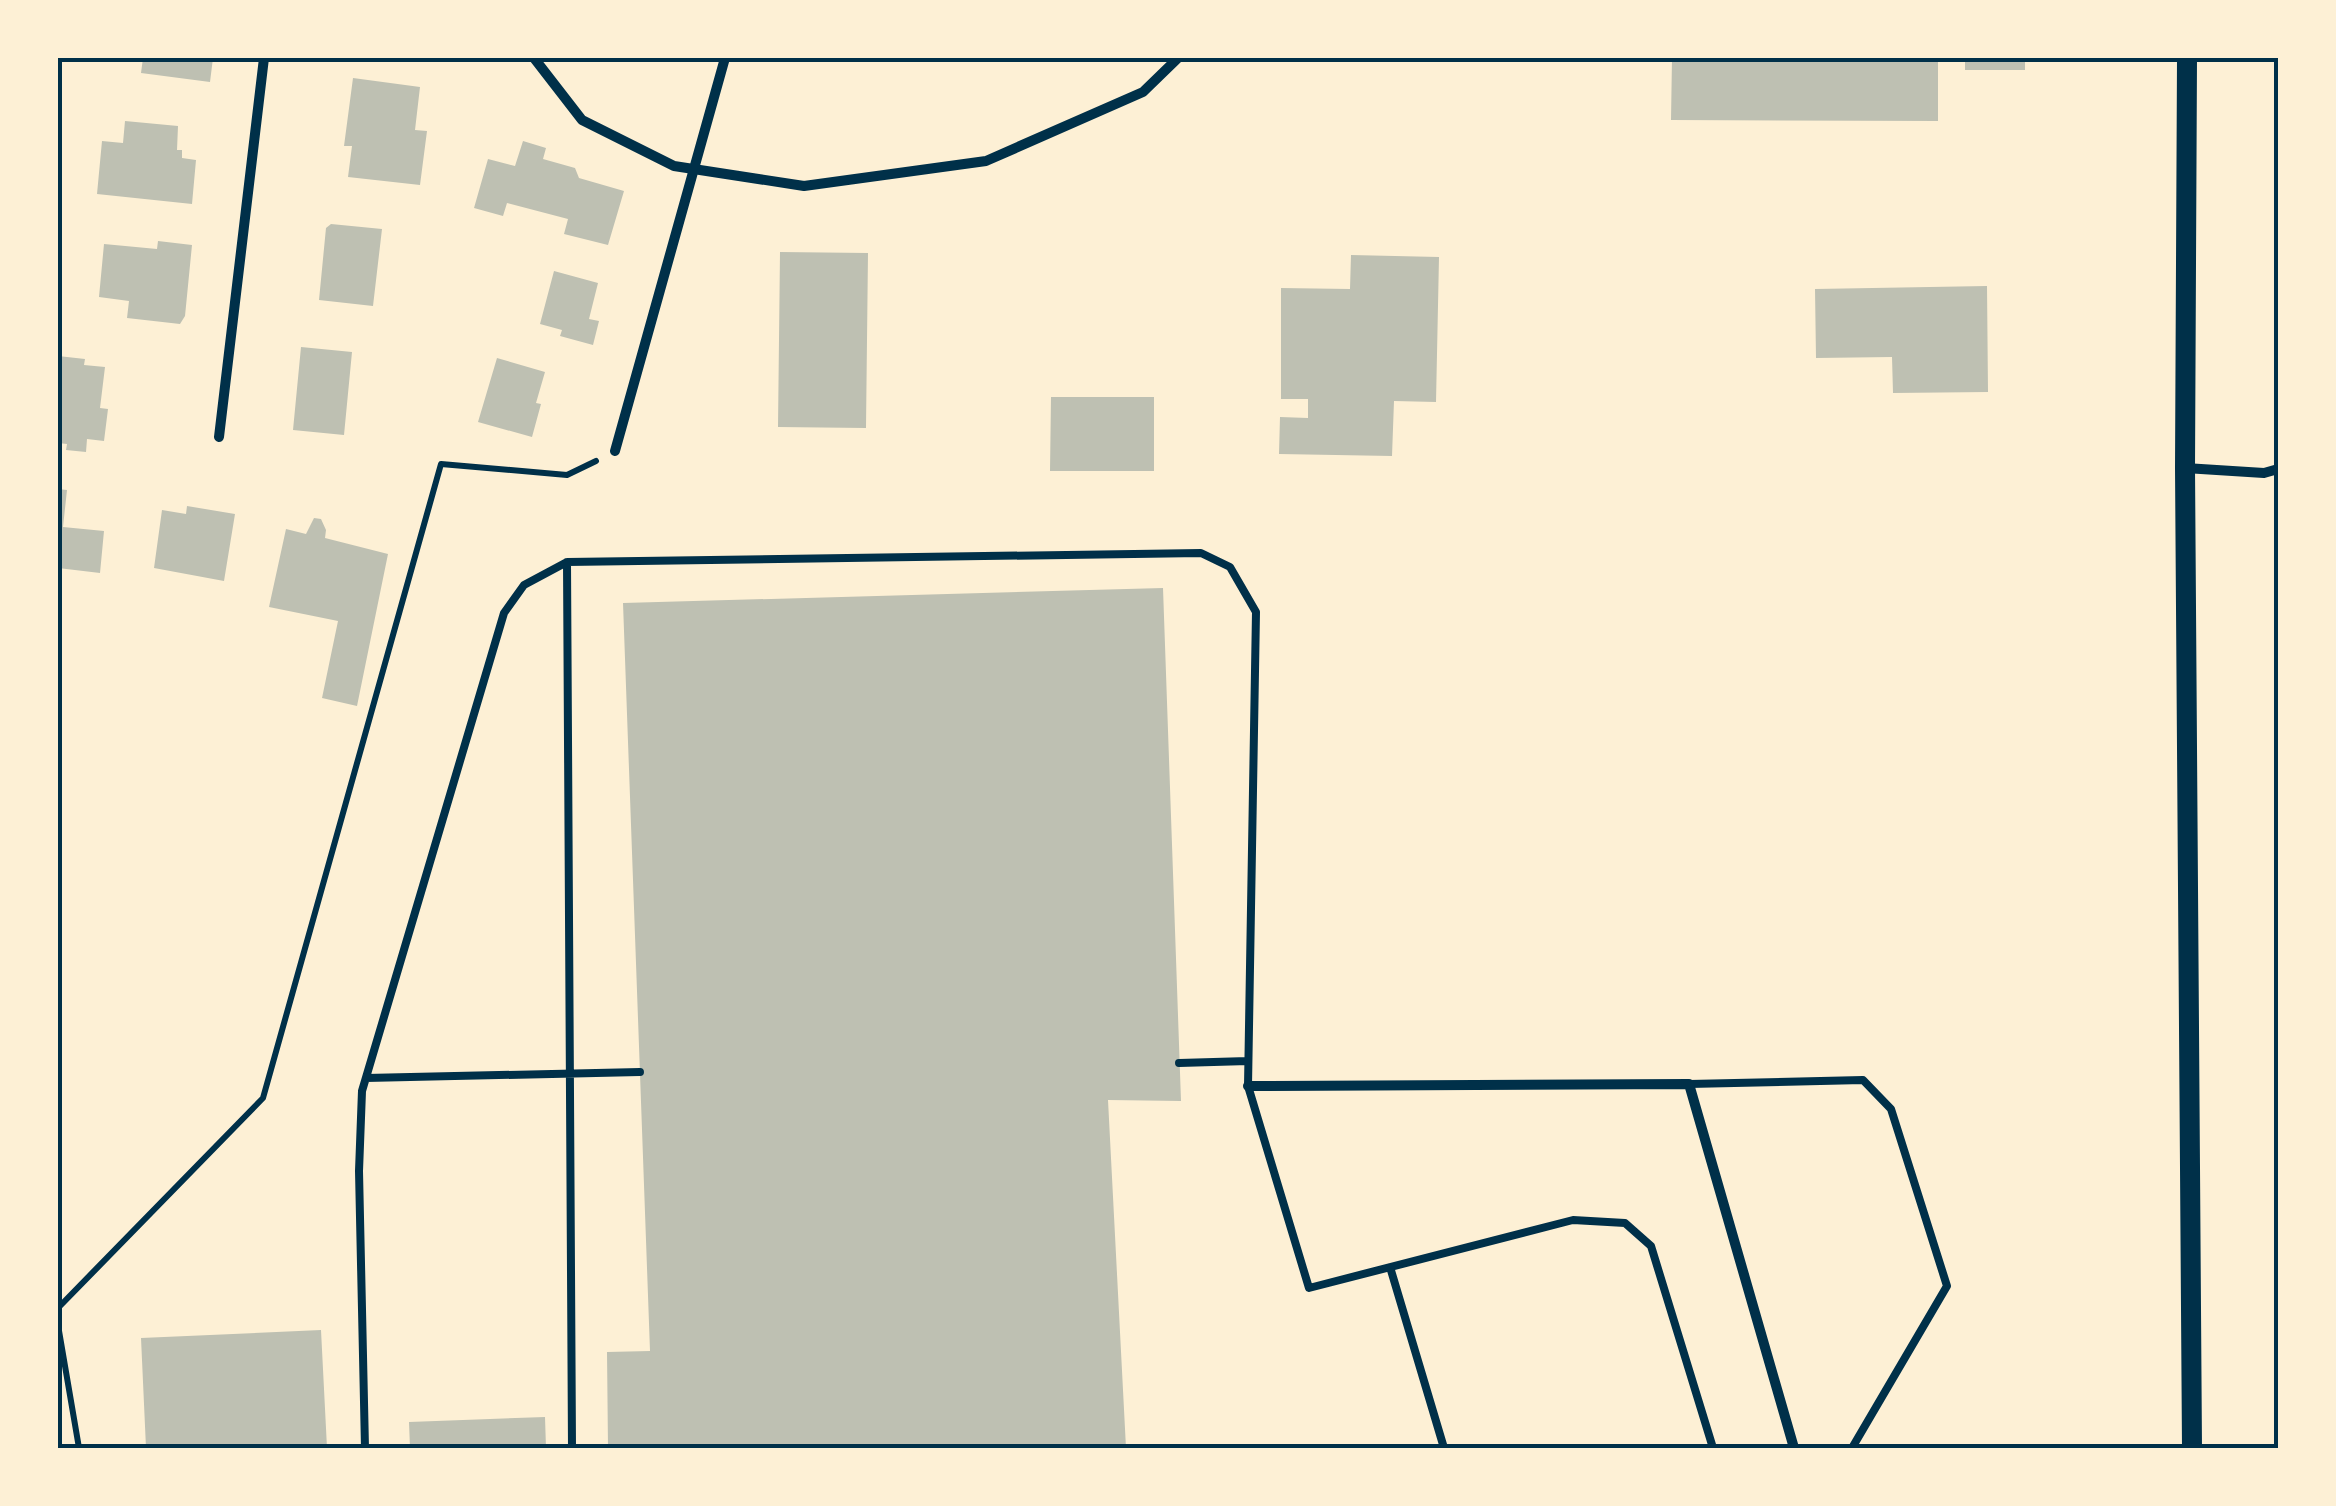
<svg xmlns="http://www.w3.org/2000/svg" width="2336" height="1506" viewBox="0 0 2336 1506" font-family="'Space Grotesk',sans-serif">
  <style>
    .building { fill: #bec0b2 }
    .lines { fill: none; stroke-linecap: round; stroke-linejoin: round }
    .path { stroke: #003049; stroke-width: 6 }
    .service { stroke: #003049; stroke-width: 8 }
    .minor { stroke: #003049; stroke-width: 10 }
    .secondary { stroke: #003049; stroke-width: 20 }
    .neatline { fill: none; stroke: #003049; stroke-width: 4 }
  </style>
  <rect width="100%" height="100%" fill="#fdf0d5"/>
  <path class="building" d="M143 58H213L210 82 141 73Z
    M1672 58H1938V121L1671 120Z
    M1965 58H2025V70H1965Z
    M353 78 420 87 415 130 427 131 420 185 348 177 352 146H344Z
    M125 121 178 126 177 150H182V158L196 160 192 204 97 194 102 141 123 143Z
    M523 141 546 148 543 159 575 168 579 178 624 191 608 245 564 234 568 219 507 203 503 216 474 208 488 159 515 166Z
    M331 224 382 229 373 306 319 300 326 228Z
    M158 241 192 245 185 316 180 324 127 318 129 301 99 297 104 244 157 249Z
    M780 252 868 253 866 428 778 427Z
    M1351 255 1439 257 1436 402 1394 401 1392 456 1279 454 1280 417 1308 418V399H1281V288L1350 289Z
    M554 271 598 283 589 319 599 321 593 345 560 336 562 330 540 324Z
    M1987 286 1988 392 1893 393 1892 357 1816 358 1815 289Z
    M301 347 352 352 344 435 293 430Z
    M58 356 85 359 84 365 105 367 100 408 108 409 104 441 87 439 86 452 66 450 67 444 58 443Z
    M497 358 545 372 536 403 541 404 532 437 478 422Z
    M1051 397H1154V471H1050Z
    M58 489 67 490 63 527 104 531 100 573 58 568Z
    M187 506 235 514 224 581 154 568 162 510 186 514Z
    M314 518 321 519 326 530 325 538 388 554 357 706 322 698 338 621 269 607 286 529 306 534Z
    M1163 588 1181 1101 1108 1100 1126 1448H608L607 1352 650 1351 623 603Z
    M321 1330 327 1448H146L141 1338Z
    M545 1417 546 1448H410L409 1422Z"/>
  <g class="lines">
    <path class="path" d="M58 1308 263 1098 441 464 567 475 596 461
      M58 1325 79 1448"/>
    <path class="service" d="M567 562 572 1448
      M1179 1063 1248 1061
      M366 1078 640 1072
      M1689 1084 1863 1080 1891 1109 1947 1286 1852 1448
      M1390 1267 1444 1448
      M365 1448 359 1171 362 1091 504 613 524 585 567 562 1201 553 1230 567 1256 612 1248 1086 1309 1288 1573 1220 1625 1223 1651 1246 1713 1448"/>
    <path class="minor" d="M534 58 582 120 674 166 804 186 986 161 1143 92 1178 58
      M219 437 264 58
      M615 451 725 58
      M2185 468 2264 473 2278 469
      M1248 1086 1689 1084 1794 1448"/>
    <path class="secondary" d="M2187 58 2185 468 2192 1448"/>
  </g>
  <rect width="2336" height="1506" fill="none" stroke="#fdf0d5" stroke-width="120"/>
  <rect x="60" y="60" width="2216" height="1386" class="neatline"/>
</svg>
